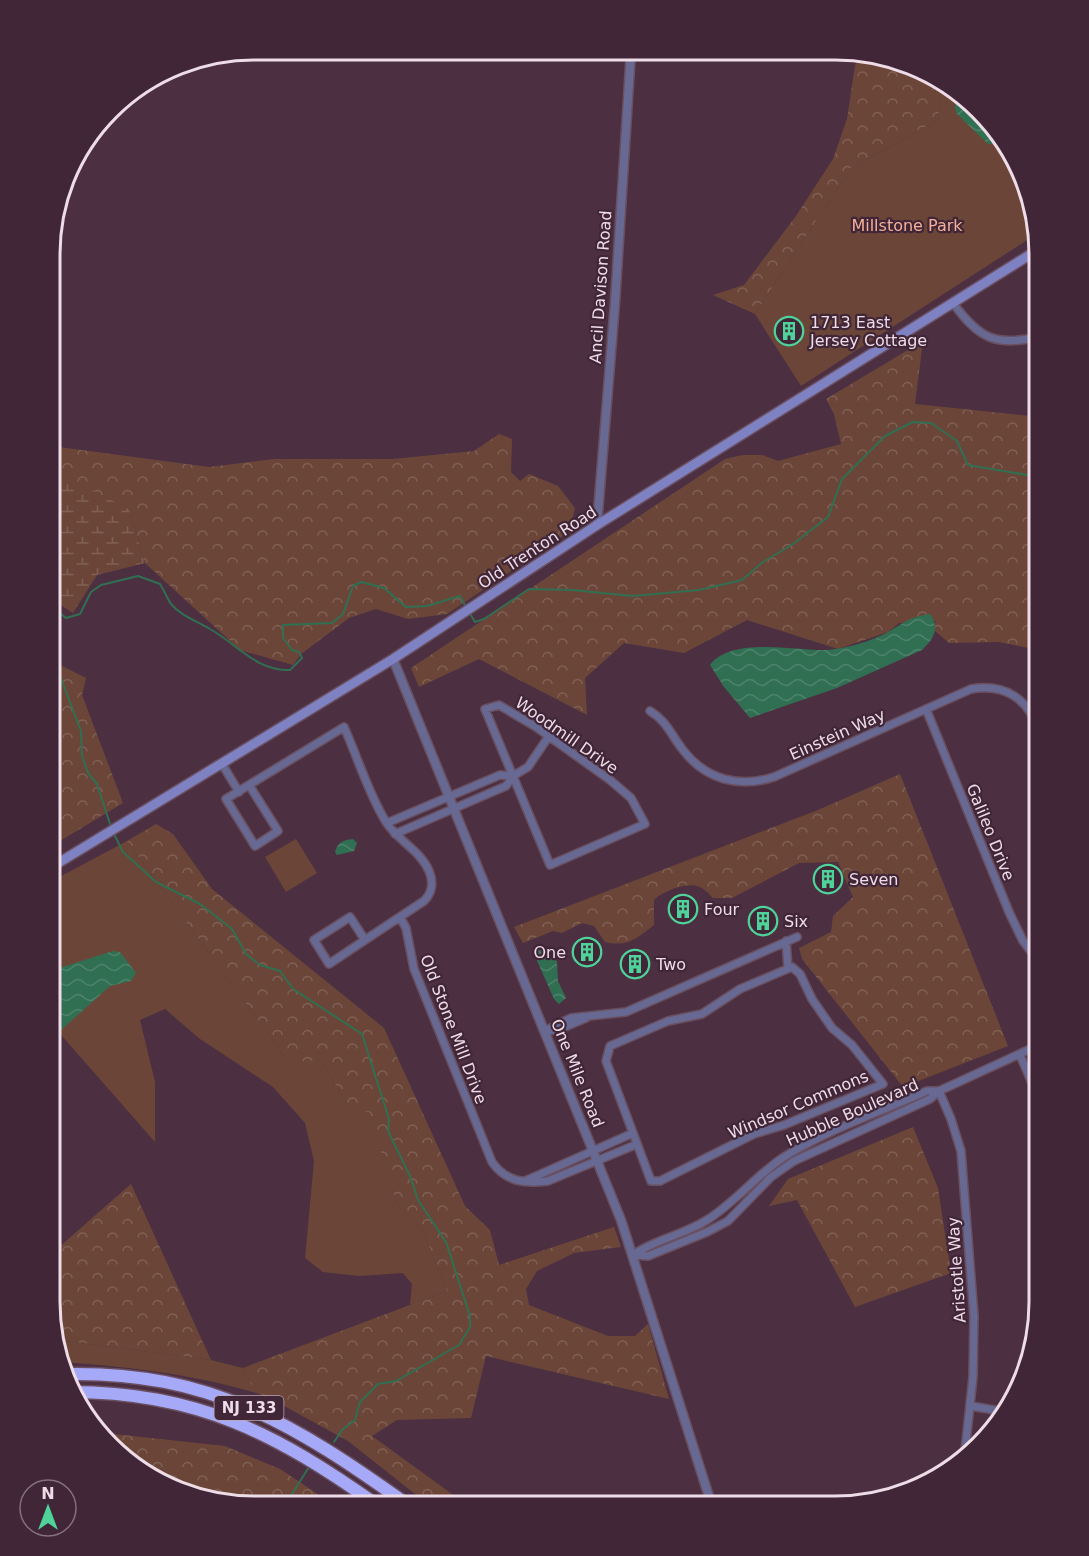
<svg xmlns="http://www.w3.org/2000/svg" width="1089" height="1556" viewBox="0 0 1089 1556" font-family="'DejaVu Sans',sans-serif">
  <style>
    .green { fill: #6b4638 }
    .forest { fill: url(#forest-crowns) }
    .wetland { fill: url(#wetland-marsh) }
    .water { fill: url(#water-waves) }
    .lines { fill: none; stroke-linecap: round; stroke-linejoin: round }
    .stream { stroke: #306f52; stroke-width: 2 }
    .minor-casing { stroke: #694f60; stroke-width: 10 }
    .tertiary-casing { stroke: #694f60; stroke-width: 11 }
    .secondary-casing { stroke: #694f60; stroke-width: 12 }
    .motorway-casing { stroke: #694f60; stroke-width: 15 }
    .minor { stroke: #676992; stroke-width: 7 }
    .tertiary { stroke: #676992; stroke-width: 8 }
    .secondary { stroke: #7f82c2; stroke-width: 9 }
    .motorway { stroke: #a6a9f8; stroke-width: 12 }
    .labels { text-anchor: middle; stroke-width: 4.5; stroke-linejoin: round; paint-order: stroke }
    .shield { fill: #412638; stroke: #baa5b2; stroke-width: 1.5 }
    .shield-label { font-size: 15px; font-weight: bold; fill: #eedce7 }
    .park-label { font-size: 16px; fill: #f4b096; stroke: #412638 }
    .street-label { font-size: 16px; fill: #eedce7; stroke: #412638 }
    .poi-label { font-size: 16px; fill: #eedce7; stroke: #412638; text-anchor: start }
    .rim { fill: none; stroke: #eedce7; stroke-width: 3 }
  </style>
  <defs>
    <pattern id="forest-crowns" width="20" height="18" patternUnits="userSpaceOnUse" patternTransform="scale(1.5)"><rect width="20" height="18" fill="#6b4638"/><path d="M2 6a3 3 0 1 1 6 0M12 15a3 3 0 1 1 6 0" fill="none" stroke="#806055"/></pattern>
    <pattern id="wetland-marsh" width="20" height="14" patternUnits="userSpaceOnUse" patternTransform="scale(1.5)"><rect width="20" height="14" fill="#6b4638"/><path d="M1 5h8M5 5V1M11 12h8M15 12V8" fill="none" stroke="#806055"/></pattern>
    <pattern id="water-waves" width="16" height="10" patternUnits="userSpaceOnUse" patternTransform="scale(1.5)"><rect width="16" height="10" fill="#306f52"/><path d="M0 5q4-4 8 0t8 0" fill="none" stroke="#4e836b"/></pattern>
  </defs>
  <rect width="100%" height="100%" fill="#4c3042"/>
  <path class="green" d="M942 85 959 92 1019 164 1035 235 801 386 755 314 851 168 938 120Z
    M296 839 317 873 286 892 265 857Z
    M127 841 288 1061H321L350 1109 369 1111 396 1202 422 1229 447 1291 410 1305 412 1284 403 1273 359 1276 323 1272 305 1258 314 1161 305 1123 273 1087 200 1039 165 1009 140 1020 155 1082V1142L62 1036 50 1028V882Z
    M58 1340 211 1360 243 1368 256 1393C193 1374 129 1367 63 1362Z"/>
  <path class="forest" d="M861 51 942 85 938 120 851 168 755 314 713 295 744 285 796 216 833 159 847 119 855 66Z
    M923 341 915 404 1039 417V650L999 642 949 643 935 631V621L899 623 888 632 838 649 747 620 684 653 624 643 585 678 587 715 479 659 419 687 411 668 725 459 743 455H762L778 461 841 444 834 414 826 399Z
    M499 434 512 439 511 472 520 481 529 474 558 486 575 508 569 532 447 614 408 619 376 609 349 618 301 654 293 665 240 650 145 563 129 509 51 476V446L209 467 274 459H393L474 451Z
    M51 611 53 613 54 662 86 678 82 695 123 803 50 847Z
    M900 774 1008 1046 903 1087 802 959 799 948 831 932 833 916 853 897 838 862 799 863 732 898H713C709 894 703 887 697 886 685 883 663 891 654 900V925C636 939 628 947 605 942L594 926 582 923 562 933 553 931 523 943 514 927 818 810Z
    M156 824 173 834 212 889 384 1028 465 1206 490 1230 499 1265 614 1227 621 1247 574 1253 537 1271 526 1289 529 1305 608 1336H635L648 1324 669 1399 486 1356 471 1418 397 1420 372 1436 467 1505H429L348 1441 268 1397 256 1393 243 1368 447 1291 422 1229 396 1202 369 1112 350 1109 321 1061H288L127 841Z
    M913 1127 938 1188 951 1273 855 1307 797 1200 769 1206 788 1179Z
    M131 1184 211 1360 58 1340 50 1303V1255Z
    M104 1433 225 1446 280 1469 334 1505H227L130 1464Z"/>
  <path class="wetland" d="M51 476 65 477 129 509 145 563 97 575 73 613 56 602 51 585Z"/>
  <path class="water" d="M957 90 1000 142 999 144H988L957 114 955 108Z
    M930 614C940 628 934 639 922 650L837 688 750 718 724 687 710 665C732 636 794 651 826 650 845 649 872 641 888 632 905 622 910 617 930 614Z
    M353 839 357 843 354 851 337 855 335 852C338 842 343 840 353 839Z
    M546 948 551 950 557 962 558 981 566 998 559 1004 554 999 535 956 537 951Z
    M113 951 120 952 136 973 131 981 110 986 60 1031 50 1021V971Z"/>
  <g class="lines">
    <path class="stream" d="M51 606 66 618 80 614 91 592 101 585 138 576 160 584C164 590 167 598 171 604 181 616 197 621 210 629 237 644 256 671 290 670L302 658 299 652 292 650 283 638V625L332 623 343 614 353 586 361 582 384 588 406 607 427 606 460 596 466 607
      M469 612 475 622 484 619 529 589 572 590 633 596 699 590 742 580 763 562 793 544 828 517 842 479 885 436 913 422 931 423 957 441 968 465 1039 477
      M51 652 81 731 82 756 88 773 97 784 111 827
      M113 832 123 852 156 882 200 904 232 929 246 954 260 965 280 971 293 989 362 1034 389 1119 388 1131 410 1176 418 1200 446 1242 470 1316V1327L459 1345 396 1381 378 1384 360 1402 355 1420 342 1430 334 1442
      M285 1505 309 1467"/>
    <g class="minor-casing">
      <path id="minor" d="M953 303C980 340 996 346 1039 337
        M499 705 536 727 610 780 631 798 645 824 550 865 485 709Z
        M926 709 1009 912 1023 941 1039 962
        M650 711C667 721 671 735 683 750 706 780 739 788 774 777L971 689C1005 683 1028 699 1039 730
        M222 764 239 792
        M249 785 278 831 255 846 226 799 344 727C358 758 368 793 386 822 397 840 421 851 429 871 434 882 432 893 424 901L365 940 350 917 314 940 329 964 365 940
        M387 823 500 775 513 776
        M395 834 506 786 513 776 528 767 549 736
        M400 917 406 928 414 969 492 1162C506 1182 525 1184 548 1181L635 1145
        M786 941 788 968
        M792 967 800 974 812 999 832 1028 852 1045 883 1084 784 1125 754 1134 660 1181H651L606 1061 610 1046 668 1021 702 1014 740 989Z
        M545 1031 571 1018 626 1012 797 937
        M548 1031 560 1029 586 1018
        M1020 1055 1039 1099
        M939 1091 951 1119 961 1151 974 1316 973 1377 965 1451
        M525 1181 631 1134
        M633 1255 648 1256 707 1232 728 1221 771 1177 794 1161 930 1099 939 1091 1039 1045
        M633 1255C655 1239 684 1235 707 1220 734 1203 755 1177 781 1159 824 1131 880 1112 927 1091H939
        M971 1406 1006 1412"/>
    </g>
    <g class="tertiary-casing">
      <path id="tertiary" d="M597 525 615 303 631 51
        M393 659 621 1220 712 1506"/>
    </g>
    <g class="secondary-casing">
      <path id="secondary" d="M50 868 393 659 597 525 1039 249"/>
    </g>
    <g class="motorway-casing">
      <path id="motorway" d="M66 1374C210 1371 296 1425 408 1505
        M71 1392C197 1392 277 1434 377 1505"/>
    </g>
    <use href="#minor" class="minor"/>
    <use href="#tertiary" class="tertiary"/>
    <use href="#secondary" class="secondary"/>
    <use href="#motorway" class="motorway"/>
  </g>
  <defs>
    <g id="building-ring" transform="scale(1.5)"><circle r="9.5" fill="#412638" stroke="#4ed39a" stroke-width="1.5"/><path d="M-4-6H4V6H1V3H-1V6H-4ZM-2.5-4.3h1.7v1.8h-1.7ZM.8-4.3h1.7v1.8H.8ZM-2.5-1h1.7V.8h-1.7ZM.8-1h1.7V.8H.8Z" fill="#4ed39a"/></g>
  </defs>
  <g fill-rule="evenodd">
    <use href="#building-ring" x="789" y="331"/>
    <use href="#building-ring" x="828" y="879"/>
    <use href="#building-ring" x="683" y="909"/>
    <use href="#building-ring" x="763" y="921"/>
    <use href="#building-ring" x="587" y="952"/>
    <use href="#building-ring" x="635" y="964"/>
  </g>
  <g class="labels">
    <rect class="shield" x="214.5" y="1396" width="69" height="24" rx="4.5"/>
    <g class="shield-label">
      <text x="249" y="1413">NJ 133</text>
    </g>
    <g class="park-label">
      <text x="907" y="231">Millstone Park</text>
    </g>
    <g class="street-label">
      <text transform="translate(600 287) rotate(-86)" y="6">Ancil Davison Road</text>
      <text transform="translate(537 547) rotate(-33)" y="6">Old Trenton Road</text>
      <text transform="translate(837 734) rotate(-24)" y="6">Einstein Way</text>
      <text transform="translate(567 735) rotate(35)" y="6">Woodmill Drive</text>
      <text transform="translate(991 832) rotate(68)" y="6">Galileo Drive</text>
      <text transform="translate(454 1029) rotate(69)" y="6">Old Stone Mill Drive</text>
      <text transform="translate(578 1073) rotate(68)" y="6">One Mile Road</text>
      <text transform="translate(798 1104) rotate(-23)" y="6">Windsor Commons</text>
      <text transform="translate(852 1112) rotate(-24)" y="6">Hubble Boulevard</text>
      <text transform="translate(956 1270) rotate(-94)" y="6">Aristotle Way</text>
    </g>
    <g class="poi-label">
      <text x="810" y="328">1713 East<tspan x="810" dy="18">Jersey Cottage</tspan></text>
      <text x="849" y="885">Seven</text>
      <text x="704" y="915">Four</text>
      <text x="784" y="927">Six</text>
      <text x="566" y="958" text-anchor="end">One</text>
      <text x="656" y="970">Two</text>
    </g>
  </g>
  <path d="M0 0H1089V1556H0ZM254 60H835A194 194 0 0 1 1029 254V1302A194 194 0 0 1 835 1496H254A194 194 0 0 1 60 1302V254A194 194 0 0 1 254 60Z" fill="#412638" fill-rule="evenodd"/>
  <path class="rim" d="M254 60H835A194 194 0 0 1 1029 254V1302A194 194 0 0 1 835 1496H254A194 194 0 0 1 60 1302V254A194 194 0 0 1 254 60Z"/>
  <g transform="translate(48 1508)"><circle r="28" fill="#412638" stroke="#866f7e" stroke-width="1.5"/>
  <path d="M0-4.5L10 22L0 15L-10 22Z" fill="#4ed39a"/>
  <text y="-9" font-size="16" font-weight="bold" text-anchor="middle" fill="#eedce7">N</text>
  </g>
</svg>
